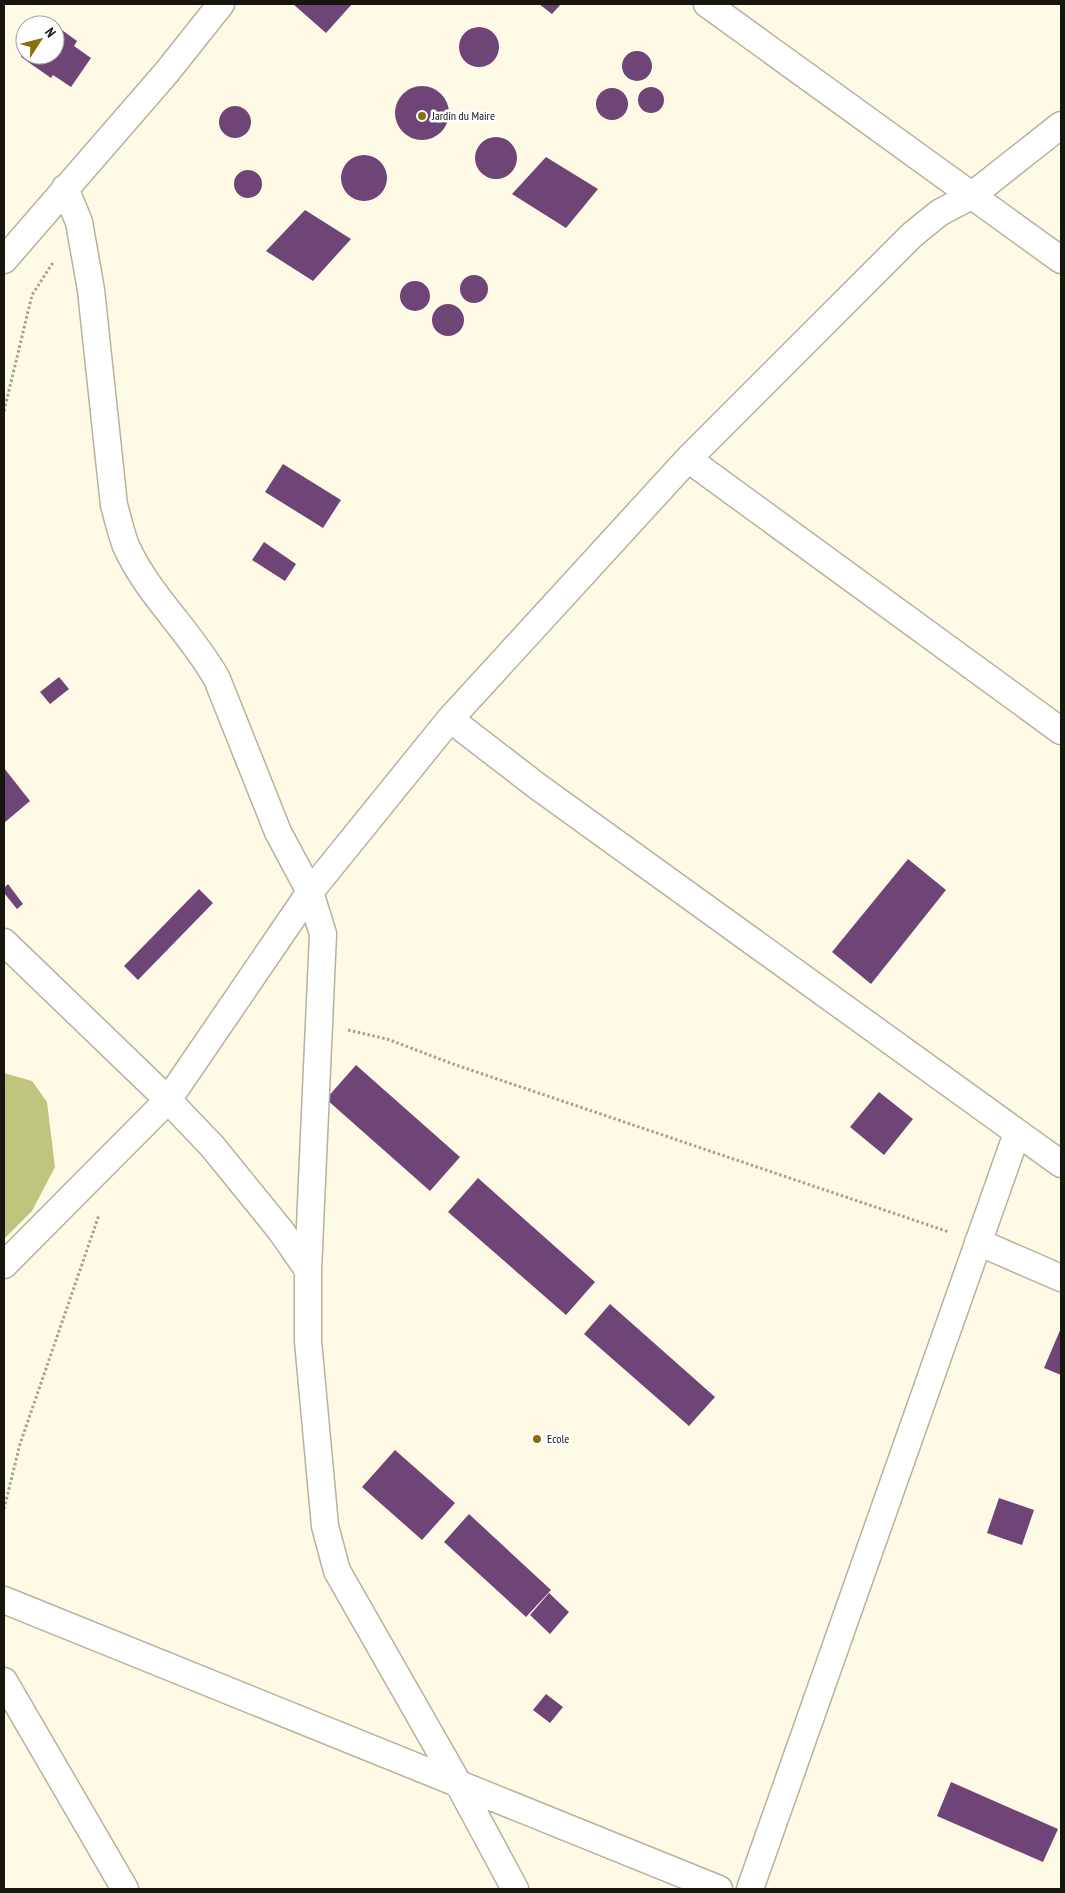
<svg xmlns="http://www.w3.org/2000/svg" width="1065" height="1893" viewBox="0 0 1065 1893" font-family="'PT Sans Narrow',sans-serif">
  <style>
    .forest { fill: #bfc57e }
    .building { fill: #6f4577 }
    .lines { fill: none; stroke-linecap: round; stroke-linejoin: round }
    .minor-casing { stroke: #b6b29e; stroke-width: 29 }
    .path { stroke: #a5a293; stroke-width: 3; stroke-dasharray: 2.5 2.5; stroke-linecap: butt }
    .minor { stroke: #fff; stroke-width: 26 }
    .poi-dot { fill: #896e0e; stroke: #fff; stroke-width: 2 }
    .labels { text-anchor: middle; stroke-width: 5; stroke-linejoin: round; paint-order: stroke }
    .poi-label { font-size: 12px; fill: #17150e; stroke: #fff; text-anchor: start }
  </style>
  <rect width="100%" height="100%" fill="#fefae5"/>
  <path class="forest" d="M4 1073 32 1081 47 1102 55 1167 32 1211 4 1239Z"/>
  <path class="building" d="M293 4H352L326 33Z
    M539 4H561L552 14Z
    M55 25 77 41 74 46 91 58 71 87 53 75 51 78 21 57 25 51V55H55Z
    M459 47a20 20 0 1 1 40 0a20 20 0 1 1-40 0Z
    M622 66a15 15 0 1 1 30 0a15 15 0 1 1-30 0Z
    M395 113a27 27 0 1 1 54 0a27 27 0 1 1-54 0Z
    M638 100a13 13 0 1 1 26 0a13 13 0 1 1-26 0Z
    M596 104a16 16 0 1 1 32 0a16 16 0 1 1-32 0Z
    M219 122a16 16 0 1 1 32 0a16 16 0 1 1-32 0Z
    M475 158a21 21 0 1 1 42 0a21 21 0 1 1-42 0Z
    M341 178a23 23 0 1 1 46 0a23 23 0 1 1-46 0Z
    M546 157 598 189 566 228 512 194Z
    M234 184a14 14 0 1 1 28 0a14 14 0 1 1-28 0Z
    M305 210 351 239 313 281 266 251Z
    M460 289a14 14 0 1 1 28 0a14 14 0 1 1-28 0Z
    M400 296a15 15 0 1 1 30 0a15 15 0 1 1-30 0Z
    M432 320a16 16 0 1 1 32 0a16 16 0 1 1-32 0Z
    M283 464 341 500 323 528 265 492Z
    M264 542 296 564 285 581 252 560Z
    M59 677 69 689 50 704 40 692Z
    M4 768 30 801 4 823Z
    M908 859 946 890 871 984 832 952Z
    M8 884 23 904 17 909 4 893V888Z
    M199 889 213 903 138 980 124 966Z
    M356 1065 460 1157 430 1191 326 1099Z
    M879 1092 913 1119 884 1155 850 1127Z
    M478 1178 595 1282 566 1315 448 1212Z
    M610 1304 715 1397 689 1426 584 1334Z
    M1061 1328V1375L1044 1368Z
    M395 1450 455 1503 422 1540 362 1487Z
    M999 1498 1034 1510 1022 1545 987 1533Z
    M469 1514 551 1590 526 1617 444 1542Z
    M549 1593 569 1612 550 1634 530 1615Z
    M546 1694 563 1707 550 1723 533 1710Z
    M951 1782 1058 1829 1043 1862 937 1816Z"/>
  <g class="lines">
    <g class="minor-casing">
      <path id="minor" d="M707 4 1061 260
        M65 188 79 222 91 290 114 505C118 519 121 533 126 546 148 595 191 632 217 679L278 832 310 892 323 934 308 1270
        M4 260 167 72 221 4
        M688 459 1061 731
        M450 719 537 786 1061 1164
        M4 942 168 1100 212 1146 281 1231 308 1270V1341L325 1526 337 1571 458 1783 515 1889
        M978 1242 1061 1278
        M4 1265 168 1100 310 892 450 719 688 459 912 235 939 213 971 196 1061 125
        M4 1600 719 1889
        M4 1681 125 1889
        M750 1889 1017 1133"/>
    </g>
    <path class="path" d="M4 411 32 295 54 261
      M348 1030 387 1039 453 1064 949 1232
      M4 1509 20 1444 99 1215"/>
    <use href="#minor" class="minor"/>
  </g>
  <g class="poi-dot">
    <circle cx="422" cy="116" r="5"/>
    <circle cx="537" cy="1439" r="5"/>
  </g>
  <g class="labels">
    <g class="poi-label">
      <text x="432" y="120">Jardin du Maire</text>
      <text x="547" y="1443">Ecole</text>
    </g>
  </g>
  <rect width="1065" height="1893" fill="none" stroke="#17150e" stroke-width="10"/>
  <g transform="translate(40 40) rotate(54)"><circle r="24" fill="#ffffff" stroke="#a2a19f"/>
  <path d="M0-4L9 19L0 12L-9 19Z" fill="#896e0e"/>
  <text y="-8" font-size="14" font-weight="bold" text-anchor="middle" fill="#17150e">N</text>
  </g>
</svg>
